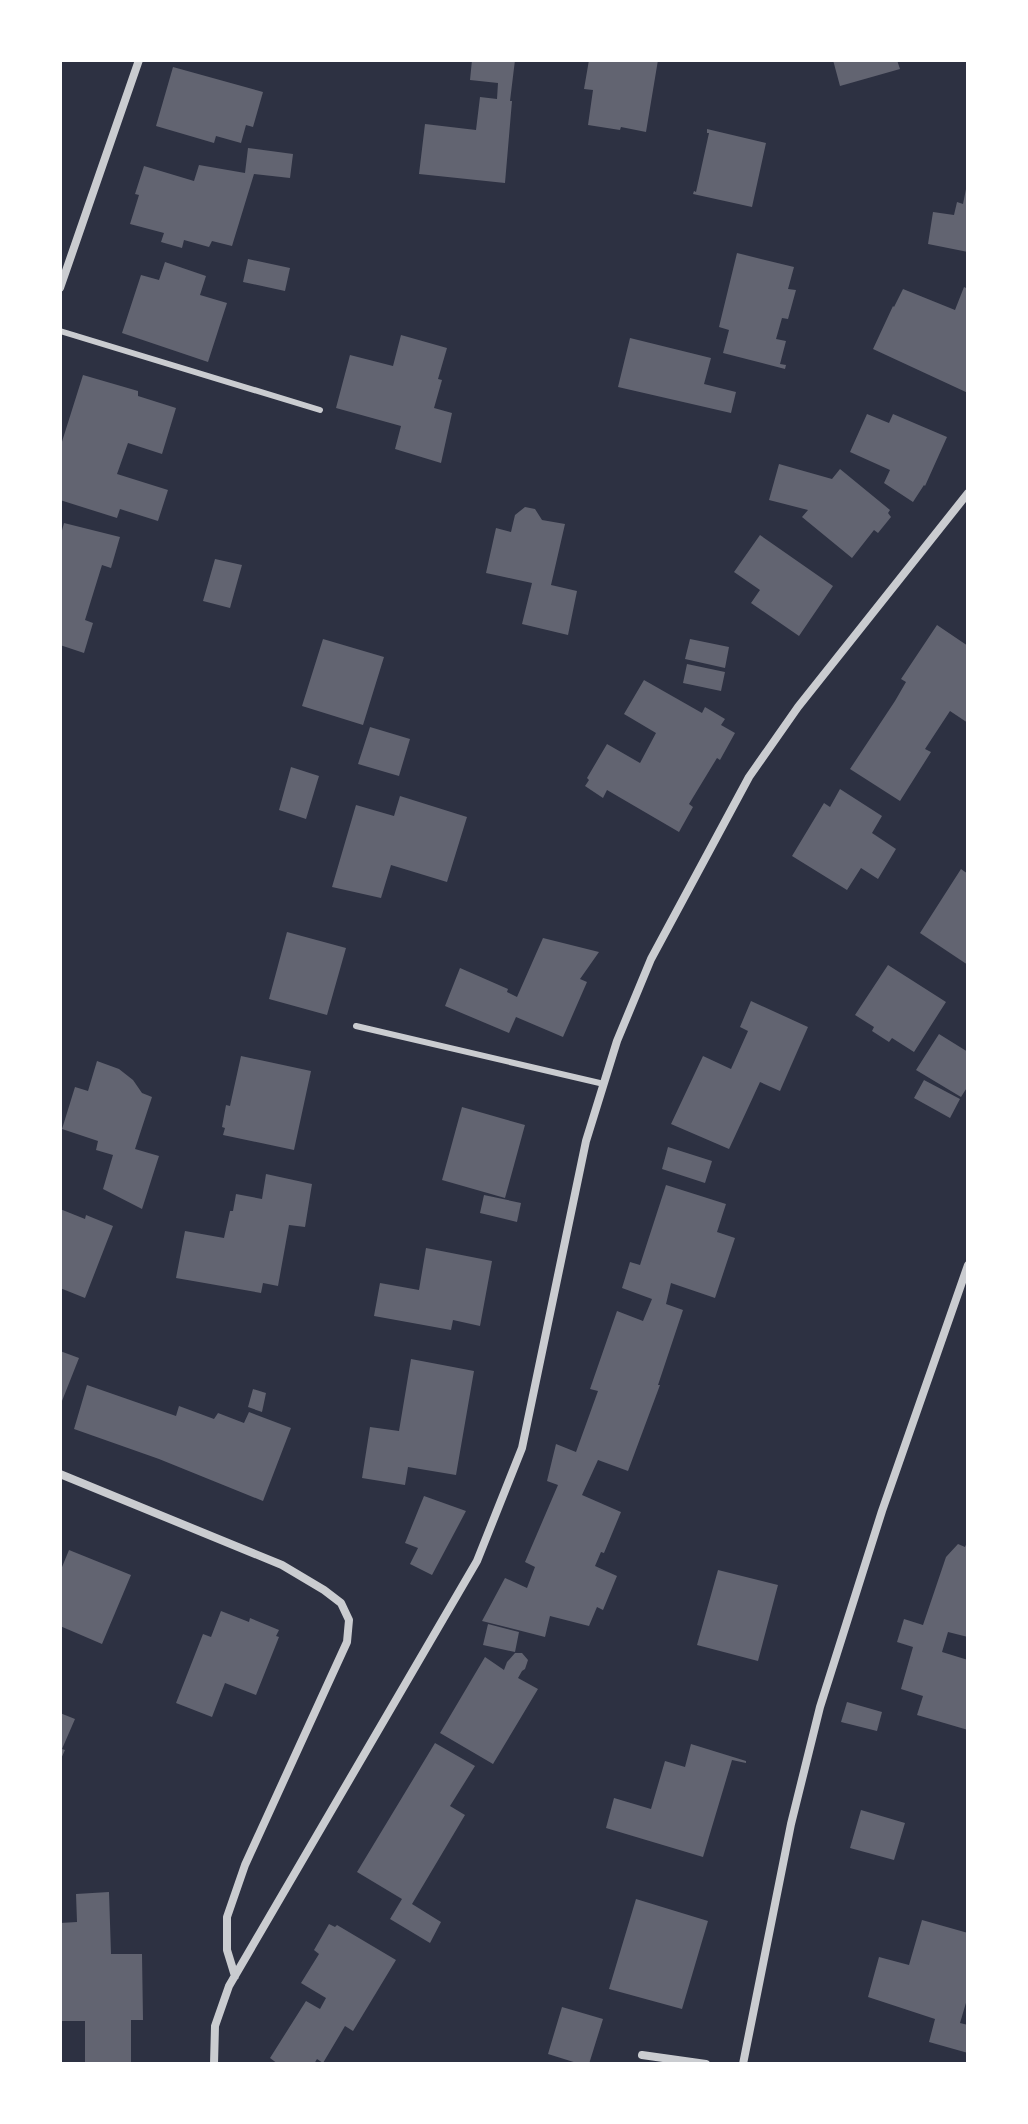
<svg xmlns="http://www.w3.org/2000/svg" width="1028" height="2124" viewBox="0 0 1028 2124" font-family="'PT Sans',sans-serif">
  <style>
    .building { fill: #626471 }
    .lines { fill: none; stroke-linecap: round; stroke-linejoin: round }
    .service { stroke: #caccd0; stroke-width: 6 }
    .minor { stroke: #caccd0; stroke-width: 8 }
  </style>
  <rect width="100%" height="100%" fill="#2d3142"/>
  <path class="building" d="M472 60H515L510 101H512L505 183 419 174 425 124 476 130 480 97 497 99 498 83 470 80Z
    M589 60H658L646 132 621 127 620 130 588 125 593 90 584 89Z
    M833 60H897L900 69 840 86Z
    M173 67 263 92 253 127 246 125 241 143 216 136 214 143 156 126Z
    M707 129 766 143 752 207 693 194 694 191 696 192 709 133H707Z
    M248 148 293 154 290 178 254 174 232 246 212 241 209 247 184 240 182 248 161 242 164 233 130 224 139 195 135 194 144 166 194 181 199 165 245 173Z
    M967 184 968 252 928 244 933 212 954 215 957 202 963 204Z
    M737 253 794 267 788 289 796 290 788 319 782 318 776 339 786 341 780 364 786 365 785 369 723 353 729 330 719 327Z
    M248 259 290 268 285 291 243 282Z
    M165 262 206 276 200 295 227 303 208 362 122 333 141 275 159 280Z
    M964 287 968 289V393L873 349 893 306 894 307 903 289 955 310Z
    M401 335 447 348 438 379 442 380 434 408 452 413 441 463 395 449 401 426 336 408 350 355 393 366Z
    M630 338 711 358 704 384 736 392 731 413 618 387Z
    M83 375 138 391V396L176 408 162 454 128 443 117 474 168 490 158 521 120 509 117 518 60 500V448Z
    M867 414 889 423 893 414 947 437 925 486 924 485 913 502 884 483 890 470 850 452Z
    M779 464 832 479 840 469 890 510 888 513 891 517 878 533 874 530 852 558 802 517 808 510 769 500Z
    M525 507 535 509 542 520 565 524 551 585 577 591 568 635 522 624 532 583 486 573 496 528 511 532 515 515Z
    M64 523 120 537 111 568 102 565 85 620 93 623 84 653 60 645V538Z
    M760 535 833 586 799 636 751 603 760 590 734 572Z
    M215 559 242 565 230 608 203 601Z
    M937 625 968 646V723L950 711 925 749 931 752 900 801 850 769 895 701 906 682 901 679Z
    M323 639 384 657 363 725 302 706Z
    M690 639 729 647 725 668 685 659Z
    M687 664 725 672 721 691 683 683Z
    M644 680 702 713 705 707 725 719 721 725 735 733 720 760 717 758 689 804 693 807 679 832 607 790 603 798 585 786 589 780 587 778 607 744 640 763 656 733 624 714Z
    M370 727 410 739 399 776 358 764Z
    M291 767 319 776 306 819 279 810Z
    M840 789 882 816 872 833 896 849 878 879 861 868 847 890 792 856 824 803 830 807Z
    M400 796 467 817 447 882 391 865 381 898 332 887 356 805 394 816Z
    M961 869 968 874V965L920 933Z
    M287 932 346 948 327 1015 269 999Z
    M543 938 599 952 580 979 587 982 563 1037 516 1017 509 1033 445 1006 460 968 508 989 507 992 517 997Z
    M888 965 946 1002 914 1052 892 1038 889 1042 872 1031 874 1027 855 1015Z
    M751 1001 808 1027 780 1091 760 1082 729 1149 671 1124 703 1056 731 1069 748 1031 740 1027Z
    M939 1034 968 1052V1086L961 1097 916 1070Z
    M241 1056 311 1071 294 1150 223 1135 225 1128 222 1127 226 1105 230 1106Z
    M97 1061 119 1069 133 1080 142 1093 152 1097 135 1149 159 1156 142 1209 103 1189 113 1155 96 1150 98 1141 62 1129 75 1087 88 1091Z
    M924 1080 960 1099 950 1118 914 1098Z
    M462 1107 525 1125 505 1198 442 1180Z
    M668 1147 712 1161 705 1183 662 1169Z
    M266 1174 312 1184 305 1227 289 1225 278 1286 263 1283 261 1293 176 1278 185 1231 224 1238 230 1211H233L236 1194 262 1199Z
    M666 1185 726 1204 717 1232 735 1238 715 1298 671 1283 666 1304 683 1310 658 1385H660L628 1471 598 1460 582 1495 621 1512 604 1553 601 1552 595 1566 617 1576 603 1610 597 1607 589 1626 550 1616 545 1637 482 1621 505 1578 527 1588 535 1567 525 1562 558 1485 547 1481 556 1444 576 1452 598 1391 590 1389 617 1311 643 1321 652 1299 622 1288 630 1262 640 1265Z
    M484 1195 521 1203 517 1222 480 1213Z
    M60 1209 85 1219 86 1215 113 1226 85 1298 60 1288Z
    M426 1248 492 1261 480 1326 453 1320 451 1330 374 1316 380 1283 419 1290Z
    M60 1351 79 1358 60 1406Z
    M411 1359 474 1371 456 1475 408 1467 405 1485 362 1478 370 1427 399 1431Z
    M87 1385 176 1416 179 1406 214 1419 218 1413 244 1423 249 1412 291 1428 263 1501 159 1459 74 1429Z
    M253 1389 266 1393 262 1412 248 1407Z
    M424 1496 466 1511 432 1575 410 1564 418 1548 405 1543Z
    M968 1540V1637L948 1632 942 1652 968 1660V1730L917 1715 923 1696 901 1689 913 1647 897 1642 904 1619 923 1625 946 1557 958 1544 965 1547Z
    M69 1550 131 1575 102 1644 60 1626V1572Z
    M718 1570 778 1585 758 1661 697 1645Z
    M221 1611 249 1622 250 1618 279 1630 276 1636 279 1637 256 1695 225 1683 212 1717 176 1703 203 1634 211 1637Z
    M488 1624 519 1632 515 1652 483 1645Z
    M515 1653H522L528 1660 525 1669 522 1671 518 1678 538 1689 493 1764 440 1733 485 1657 504 1670 507 1662Z
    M847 1702 882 1712 877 1731 841 1722Z
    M60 1713 75 1719 62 1749 65 1750 60 1761Z
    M435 1743 475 1766 450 1806 465 1815 412 1904 441 1922 430 1943 390 1919 402 1899 357 1872Z
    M691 1744 746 1761V1763L732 1760 703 1857 606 1828 614 1798 651 1809 665 1761 685 1767Z
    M861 1810 905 1823 894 1860 850 1848Z
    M109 1892 111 1954H142L143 2020H131V2064H85V2021H60V1923L77 1922 76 1894Z
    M636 1899 708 1921 682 2009 609 1989Z
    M922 1920 968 1933V1996L960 2023 968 2025V2053L929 2042 935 2019 868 1997 879 1957 909 1965Z
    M329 1924 335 1927 337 1925 396 1960 353 2031 345 2026 323 2063 317 2059 314 2064H278L270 2058 306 2001 320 2009 326 1998 301 1983 319 1954 314 1950Z
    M562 2007 603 2019 589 2064H580L548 2054Z"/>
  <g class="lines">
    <path class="service" d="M60 331 320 410
      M356 1026 604 1084"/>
    <path class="minor" d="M60 288 139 60
      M60 1474 282 1565 324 1590 341 1603 349 1620 347 1642 245 1865 227 1917V1950L235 1976
      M642 2055 706 2064
      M214 2064 215 2026 229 1986 477 1561 522 1448 586 1141 617 1041 651 959 749 777 798 707 968 493
      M743 2064 791 1824 820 1707 882 1511 968 1265"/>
  </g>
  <rect width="1028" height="2124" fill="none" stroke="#ffffff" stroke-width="124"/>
</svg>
